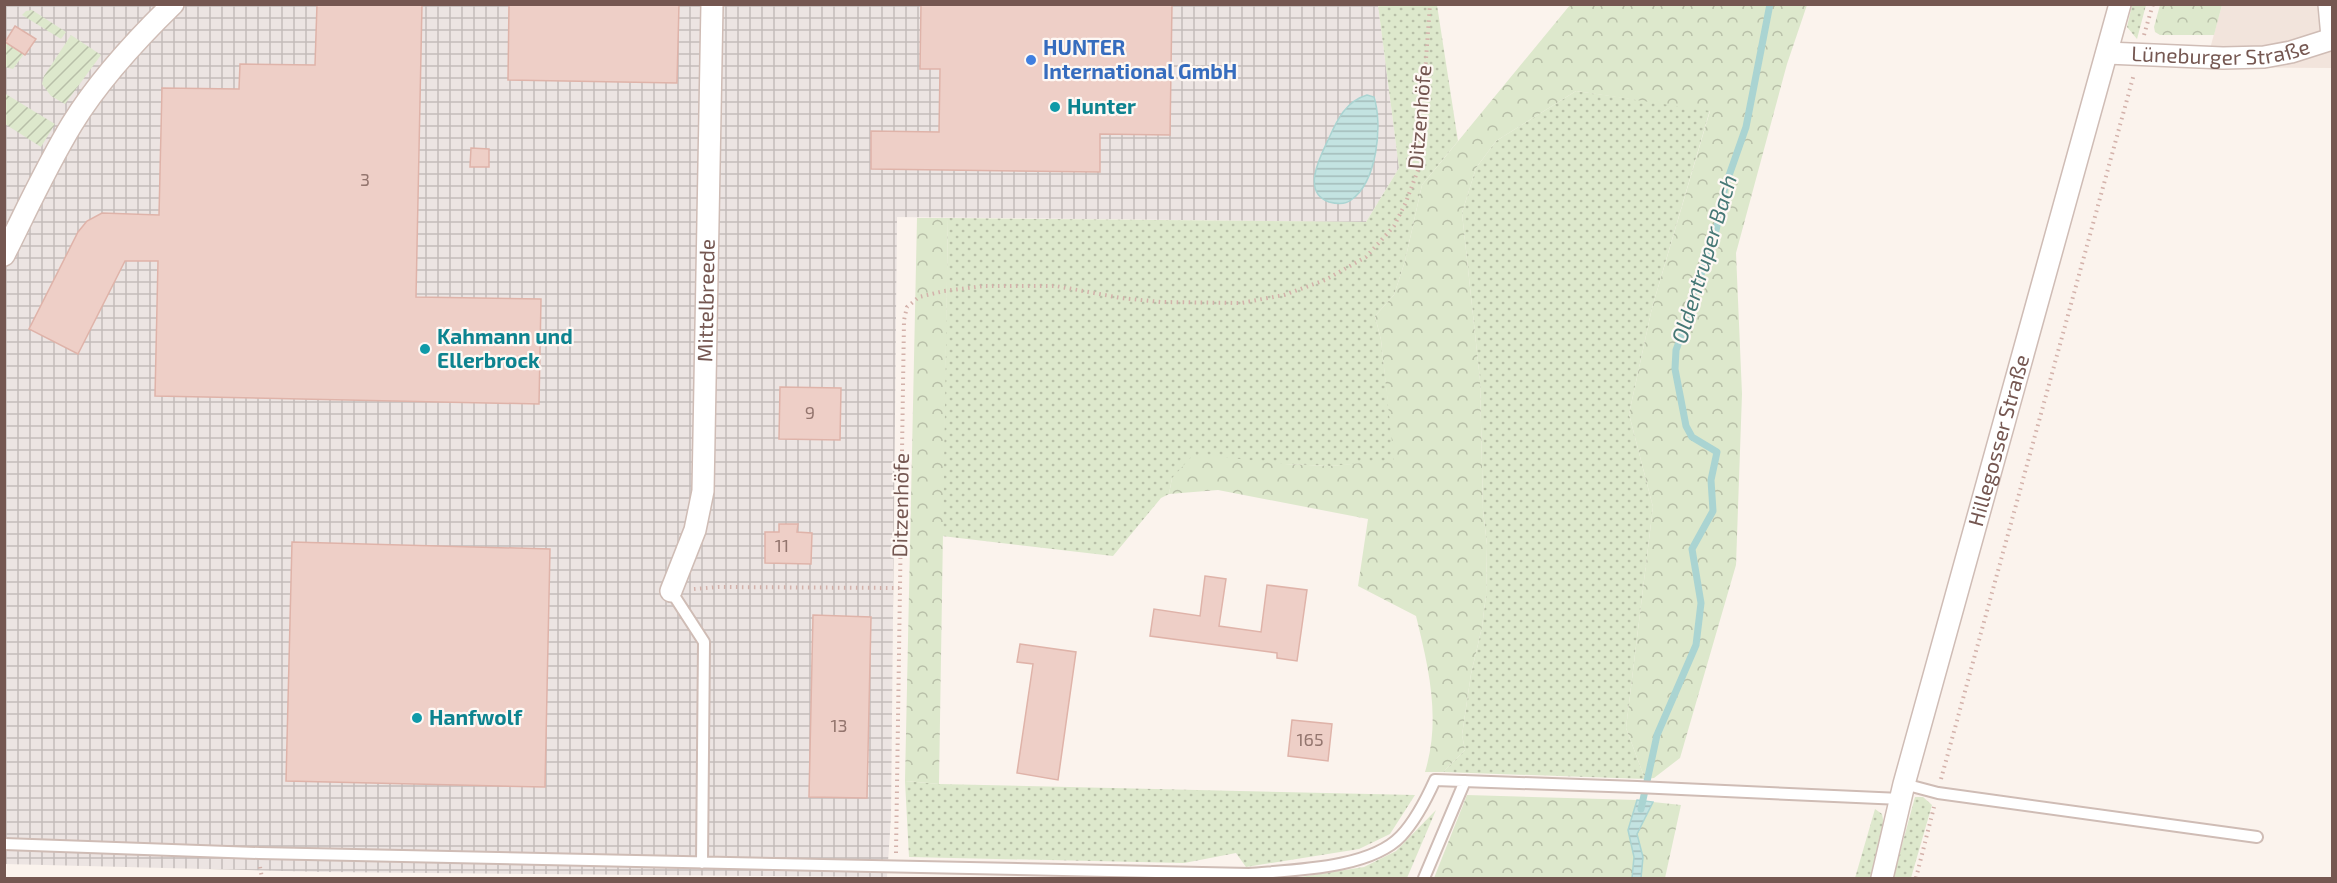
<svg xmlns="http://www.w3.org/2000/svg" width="2337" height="883" viewBox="0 0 2337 883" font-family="'Exo 2',sans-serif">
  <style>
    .residential { fill: #f2e4dc }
    .industrial { fill: url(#industrial-grid); fill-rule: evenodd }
    .grass { fill: url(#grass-dots) }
    .forest { fill: url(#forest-crowns) }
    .garden { fill: url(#garden-furrows) }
    .water { fill: url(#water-rules); stroke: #aad4d2; stroke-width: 1.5 }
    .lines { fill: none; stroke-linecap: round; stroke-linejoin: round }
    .stream { stroke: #aad4d2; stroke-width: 7 }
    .building { fill: #eecfc7; stroke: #dfb3a9; stroke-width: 1.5 }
    .service-casing { stroke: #cfbcb5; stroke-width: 14 }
    .minor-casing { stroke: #cfbcb5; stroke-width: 24 }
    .path { stroke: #d3b1aa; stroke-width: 4; stroke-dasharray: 1.5 4.5; stroke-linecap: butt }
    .service { stroke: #fff; stroke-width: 10 }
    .minor { stroke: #fff; stroke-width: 21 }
    .shop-dot { fill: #3f7fe0; stroke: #fef8f4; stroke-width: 2 }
    .culture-dot { fill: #0f9aa8; stroke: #fef8f4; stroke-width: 2 }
    .labels { text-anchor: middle; stroke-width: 4.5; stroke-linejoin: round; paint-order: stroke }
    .number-label { font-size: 18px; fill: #93756e }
    .shop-label { font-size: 21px; font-weight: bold; fill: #366cbe; stroke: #fef8f4; text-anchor: start }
    .street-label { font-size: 21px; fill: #755751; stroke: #fef8f4 }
    .culture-label { font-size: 21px; font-weight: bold; fill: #0d838f; stroke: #fef8f4; text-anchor: start }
    .water-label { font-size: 22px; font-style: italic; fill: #467876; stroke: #fef8f4 }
  </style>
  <defs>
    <pattern id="industrial-grid" width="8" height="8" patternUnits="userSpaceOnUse" patternTransform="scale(1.5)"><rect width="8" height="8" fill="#ece4e2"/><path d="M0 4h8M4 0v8" fill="none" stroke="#c4bcba"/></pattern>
    <pattern id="grass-dots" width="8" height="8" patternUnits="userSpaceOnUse" patternTransform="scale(1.5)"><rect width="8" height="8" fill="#dde8cc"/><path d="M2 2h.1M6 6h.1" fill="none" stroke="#b8bfa8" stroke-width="1.8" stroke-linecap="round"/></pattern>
    <pattern id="forest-crowns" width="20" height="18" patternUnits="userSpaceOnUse" patternTransform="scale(1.5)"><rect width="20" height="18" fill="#dde8cc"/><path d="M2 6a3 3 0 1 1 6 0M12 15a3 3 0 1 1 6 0" fill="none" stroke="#b8bfa8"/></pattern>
    <pattern id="garden-furrows" width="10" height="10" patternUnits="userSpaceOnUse" patternTransform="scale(1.5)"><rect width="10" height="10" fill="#dde8cc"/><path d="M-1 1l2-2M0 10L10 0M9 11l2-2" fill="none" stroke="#b8bfa8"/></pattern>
    <pattern id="water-rules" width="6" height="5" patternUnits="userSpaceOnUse" patternTransform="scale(1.5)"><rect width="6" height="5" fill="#c3e3e1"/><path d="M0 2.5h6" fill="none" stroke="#a3bbb9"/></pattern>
  </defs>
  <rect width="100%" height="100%" fill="#fbf3ed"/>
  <path class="residential" d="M2222 5H2332V68L2205 67Z"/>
  <path class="industrial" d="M5 5H1378L1399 168 1366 222 897 217 891 817 887 877 322 872 5 864ZM1377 106 1378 137 1374 160 1315 176 1337 120Z"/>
  <path class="grass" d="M1378 5H1437L1458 141 1422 185 1405 261 1394 295 1375 316 1381 340 1395 461 1330 466 1285 464 1172 478 1169 494 1161 498 1113 556 942 536 948 218 1366 222 1399 168Z
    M2132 5H2146L2137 39 2127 27Z
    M1576 91 1710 110 1652 308 1629 414 1653 507 1626 728 1645 779 1443 772 1465 750 1462 735 1471 674 1482 627 1486 595 1487 545 1483 510 1480 380 1462 213 1476 168 1496 141Z
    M905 781 939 784 1415 795 1390 834 1359 849 1246 867 1236 853 1184 863 909 857Z
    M1915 797H1923L1932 805 1911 878H1893Z
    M1875 809 1882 814 1884 825 1871 878H1855Z
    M1436 810 1407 878H1294L1364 867 1396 851Z"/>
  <path class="forest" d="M1570 5H1807L1787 64 1736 253 1742 394 1736 565 1680 758 1654 778 1645 779 1626 728 1653 507 1629 414 1652 308 1710 111 1576 91 1496 141 1476 168 1462 213 1480 380 1483 510 1487 545 1486 595 1482 627 1471 674 1462 735 1465 750 1443 772H1425C1441 719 1429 669 1416 616L1358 586 1368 519 1218 490 1169 494 1172 478 1194 454 1285 464 1330 466 1394 460 1381 340 1375 316 1394 295 1405 261 1422 185Z
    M2160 5V4L2222 5 2214 35H2160L2155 32 2154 27Z
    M917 218H948L939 784 905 781Z
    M1467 795 1637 800 1628 830 1634 857 1632 878H1434Z
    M1653 802 1681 805 1665 878H1641L1643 857 1637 834Z"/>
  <path class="garden" d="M32 10 66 32 61 39 22 15 26 11Z
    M71 35 101 55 65 104 51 96 42 84 44 76Z
    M4 42 24 54 13 69 5 67Z
    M4 93 55 124 41 147 5 124Z"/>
  <path class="water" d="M1367 95 1374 97C1383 125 1377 182 1351 200 1345 205 1337 204 1329 202 1301 192 1320 157 1329 138 1337 120 1346 101 1367 95Z
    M1637 800 1653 802 1637 834 1643 857 1641 878H1632L1634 857 1628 830Z"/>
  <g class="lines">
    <path class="stream" d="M1641 809 1657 735 1696 645 1701 603 1692 549 1713 511 1711 480 1717 452 1692 437 1686 426 1675 369 1676 350 1689 316 1694 292 1713 245 1725 187 1746 127 1770 4"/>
  </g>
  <path class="building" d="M317 4H422L416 297 541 299 539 404 155 396 158 261H125L78 354 29 329 78 232 87 221 102 213 159 215 162 88 239 89 240 64 315 65Z
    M509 4H679L677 83 508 80Z
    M921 4H1172L1170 135 1100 134V172L871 169V131L939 132 940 69H920Z
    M15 26 36 39 25 55 5 42Z
    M471 148 489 149V167H470Z
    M780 387 841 388 840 440 779 439Z
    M779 524H798L797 532 812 533 811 564 765 563V532H779Z
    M292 542 550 549 545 787 286 781Z
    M1205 576 1226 579 1219 626 1261 632 1267 585 1307 590 1297 661 1277 658V653L1150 636 1154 609 1200 616Z
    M813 615 871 617 867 798 809 797Z
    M1020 644 1076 652 1058 780 1017 773 1033 664 1017 662Z
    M1292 720 1332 724 1328 761 1288 756Z"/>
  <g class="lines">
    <g class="service-casing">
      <path id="service" d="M671 591 704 642 702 863
        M1904 784 1938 793 2257 837
        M4 844 259 853 1249 874C1292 870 1370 869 1401 836 1416 820 1426 800 1435 780L1637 787 1901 799
        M1424 878 1465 781"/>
    </g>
    <g class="minor-casing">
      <g id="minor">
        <path d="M2329 4 2332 37"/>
        <path id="s1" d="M2107 53 2223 58 2264 57 2291 52 2332 39"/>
        <path d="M4 255C26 211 47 165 72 124 99 80 136 40 173 4"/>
        <path id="s2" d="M671 591 695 530 703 491 712 4"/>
        <path id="s3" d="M1882 878 1904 784 2120 4"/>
      </g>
    </g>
    <path class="path" d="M2144 35 2153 4
      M694 589 718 587 900 588
      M1941 779 2134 74
      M896 853 904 320 907 307 919 297 944 291 984 286H1056L1121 298 1161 302 1241 303 1284 295 1325 280 1366 257 1394 226 1406 202 1418 170 1430 4
      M260 867 262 878
      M1916 878 1934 807"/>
    <use href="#service" class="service"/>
    <use href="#minor" class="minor"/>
  </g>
  <circle class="shop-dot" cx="1031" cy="60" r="6"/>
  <g class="culture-dot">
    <circle cx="1055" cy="107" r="6"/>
    <circle cx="425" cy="349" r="6"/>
    <circle cx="417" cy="718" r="6"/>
  </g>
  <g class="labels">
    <g class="number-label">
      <text x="365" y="186">3</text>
      <text x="810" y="419">9</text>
      <text x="782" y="552">11</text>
      <text x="839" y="732">13</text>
      <text x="1310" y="746">165</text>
    </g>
    <g class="shop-label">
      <text x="1043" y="55">HUNTER<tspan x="1043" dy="24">International GmbH</tspan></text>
    </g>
    <g class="street-label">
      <text dy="7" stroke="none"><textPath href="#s1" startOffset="114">Lüneburger Straße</textPath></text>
      <text transform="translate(1420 117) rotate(-85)" y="7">Ditzenhöfe</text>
      <text dy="7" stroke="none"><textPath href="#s2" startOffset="296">Mittelbreede</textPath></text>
      <text dy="7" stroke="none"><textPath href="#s3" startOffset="453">Hillegosser Straße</textPath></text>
      <text transform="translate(901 505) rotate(-89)" y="7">Ditzenhöfe</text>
    </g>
    <g class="culture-label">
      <text x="1067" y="114">Hunter</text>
      <text x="437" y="344">Kahmann und<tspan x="437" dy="24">Ellerbrock</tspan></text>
      <text x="429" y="725">Hanfwolf</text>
    </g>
    <g class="water-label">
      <text transform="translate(1704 259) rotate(-73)" y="8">Oldentruper Bach</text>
    </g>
  </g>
  <rect width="2337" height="883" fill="none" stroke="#755751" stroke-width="12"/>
</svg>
